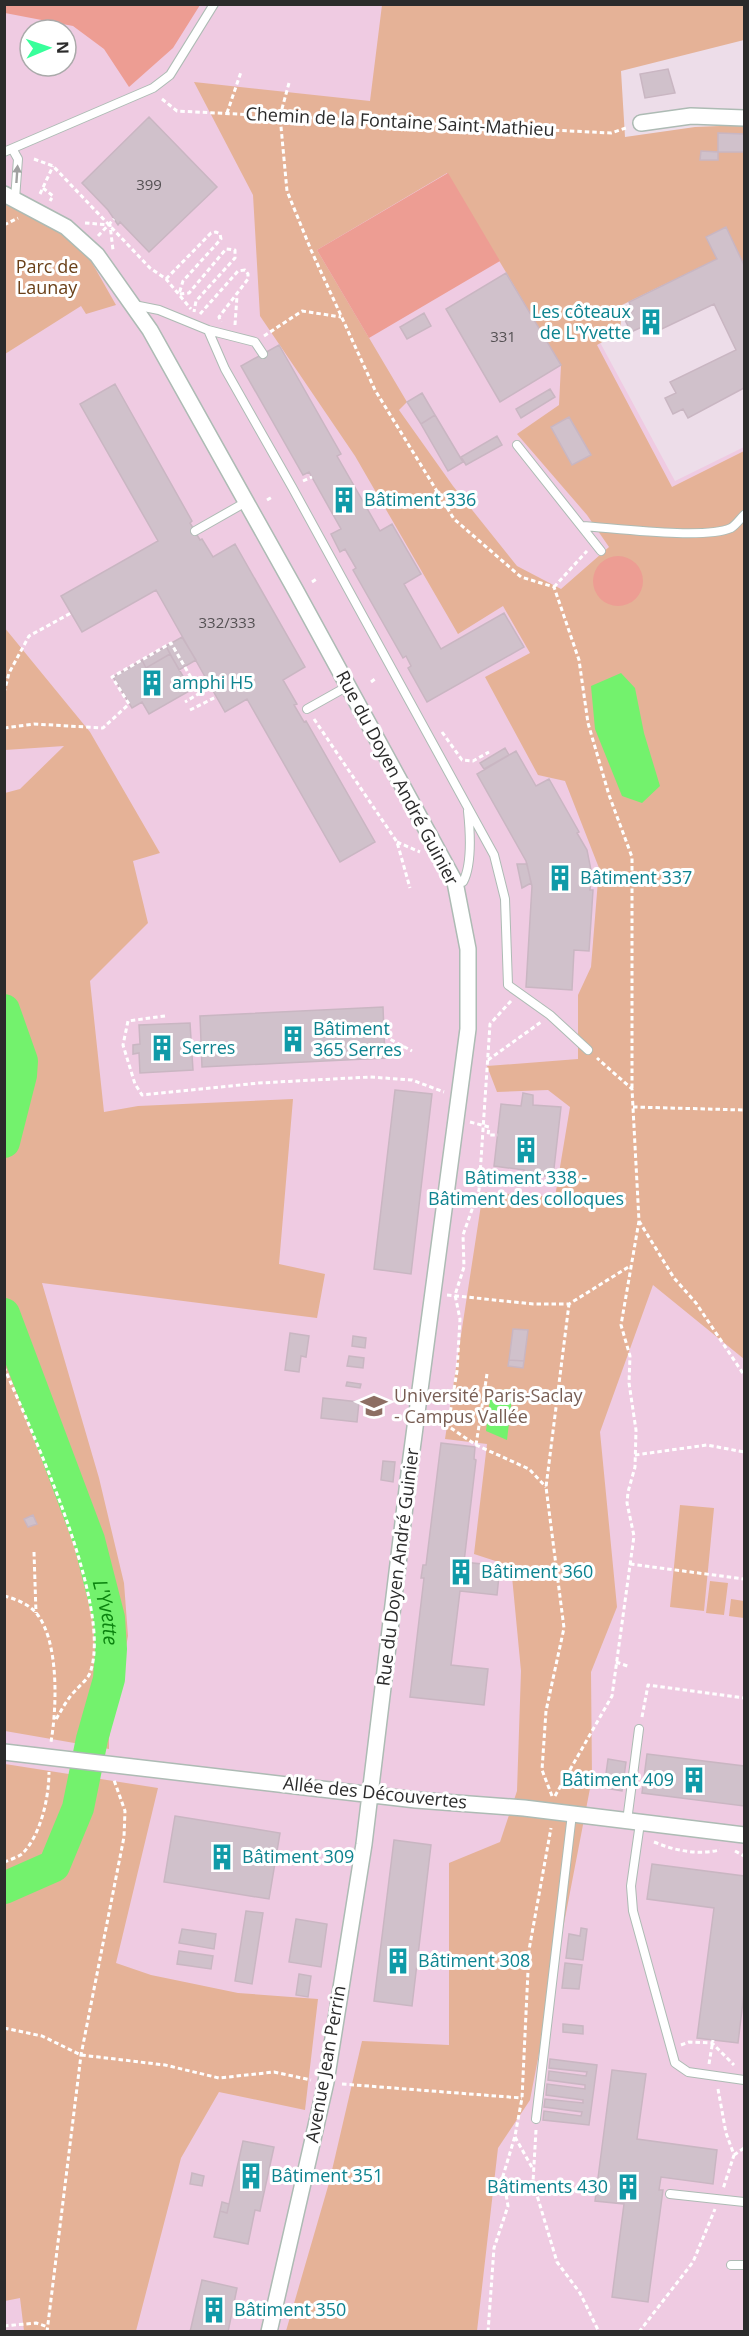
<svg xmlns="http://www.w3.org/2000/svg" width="749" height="2336" viewBox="0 0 749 2336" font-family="'Open Sans',sans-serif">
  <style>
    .education { fill: #efcbe2; fill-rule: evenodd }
    .green { fill: #e5b297; fill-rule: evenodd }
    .pitch { fill: #ed9d93 }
    .water { fill: #73f26d }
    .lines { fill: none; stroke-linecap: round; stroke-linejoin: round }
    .river { stroke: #73f26d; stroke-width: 32 }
    .building { fill: #d0c1cb; stroke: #c9b6c2; stroke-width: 1.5 }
    .service-casing { stroke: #adbbb4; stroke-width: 10 }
    .minor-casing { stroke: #adbbb4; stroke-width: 18 }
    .path { stroke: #fff; stroke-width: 3; stroke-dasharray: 4.5 3; stroke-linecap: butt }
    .service { stroke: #fff; stroke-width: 8 }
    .minor { stroke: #fff; stroke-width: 15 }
    .oneway { fill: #a0a0a0 }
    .labels { text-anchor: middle; stroke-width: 6; stroke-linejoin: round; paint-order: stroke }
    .number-label { font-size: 15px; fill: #545053 }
    .street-label { font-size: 18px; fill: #2b2b2b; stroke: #fff }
    .park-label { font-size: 18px; fill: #6a4018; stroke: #fff }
    .culture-label { font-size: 18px; fill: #0d838f; stroke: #fff; text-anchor: start }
    .education-label { font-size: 18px; fill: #785e54; stroke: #fff; text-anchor: start }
    .water-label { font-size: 20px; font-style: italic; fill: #0b830f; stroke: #fff }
  </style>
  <rect width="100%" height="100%" fill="#eddde9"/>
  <path class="education" d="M5 5H385L589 322 675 481 744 447V2331L5 2332ZM30 30H66V66H30Z"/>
  <path class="green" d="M382 5H744V40L621 71 625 137 695 127 744 125V265L726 227 707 237 717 259 622 305 620 332 597 345 672 487 744 451V1359L653 1285 600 1432 617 1607 591 1672 592 1778 530 2100 498 2148 477 2331H286L329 2183 362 2041 449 2045V1863L500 1842 517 1791 521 1671 511 1566 474 1554 487 1444 445 1439 483 1192 555 1197 570 1107 548 1090 497 1092 487 1066 578 1059V995L591 967 599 868 565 781 538 775 485 677 530 653 503 606 458 634 355 456 260 316 253 195 194 82 370 101ZM447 173 561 365 559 405 517 434 587 515 609 547 561 589 517 566 453 486 399 410 407 402 317 250Z
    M5 203 61 232 91 261 116 305 86 314 81 306 5 354Z
    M4 627 90 732 160 853 133 861 148 923 90 981 104 1112 138 1106 293 1099 279 1264 325 1274 317 1318 42 1283 99 1478 124 1583 128 1636 109 1738V1749L5 1731V793L20 789 64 746 5 750Z
    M680 1505 714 1508 704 1611 670 1607Z
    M710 1581 728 1583 724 1615 706 1613Z
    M731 1599 744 1601V1618L729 1616Z
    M5 1764 158 1788 116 1963 151 1975 238 1993 318 1999 305 2110 219 2092 181 2158 136 2331H24L20 2298 5 2301Z"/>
  <path class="pitch" d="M4 5 5 4 200 5 173 48 129 87 104 49 73 26 5 13Z
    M448 173 500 261 369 338 317 250Z
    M593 581a25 25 0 1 1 50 0a25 25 0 1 1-50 0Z"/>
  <path class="water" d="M621 673 635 688 644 733 660 786 642 803 622 796 595 729 591 686Z
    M513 1389 507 1440 486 1431 491 1391Z"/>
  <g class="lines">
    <g class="river">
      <path d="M4 1010 22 1061 21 1075 4 1142"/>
      <path id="s1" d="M4 1314 89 1540 109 1618 111 1649 109 1679 92 1739 78 1808 54 1866 4 1888"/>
    </g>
  </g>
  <path class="building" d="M668 69 675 93 645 98 640 74Z
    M149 117 217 187 149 252 120 222 118 225 108 210 82 183Z
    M718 133 744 134V152H718Z
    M701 151 718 152V160H700Z
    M726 227 744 265V388L688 418 683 409 673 414 665 398 676 393 670 382 736 350 714 304 647 336 642 327 631 332 623 316 633 311 629 302 717 259 706 237Z
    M506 273 561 365 500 402 446 309Z
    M424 313 431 326 407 339 400 327Z
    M279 345 341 454 337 456 380 531 392 524 421 574 404 584 441 649 504 613 524 647 427 702 408 668 411 666 406 656 403 658 353 570 356 568 345 549 340 552 331 534 341 529 309 472 303 475 241 366Z
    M115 384 192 521 190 523 200 540 202 539 213 557 235 544 305 667 283 680 297 704 294 705 304 722 306 721 375 842 340 862 247 699 225 712 156 590 82 632 61 596 158 541 80 404Z
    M550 389 555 397 521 418 516 409Z
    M422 393 435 415 421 424 407 402Z
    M435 415 463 462 448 471 421 424Z
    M569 417 591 455 572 465 551 427Z
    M497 436 502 445 466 465 461 457Z
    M182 637 196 660 179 670 166 646Z
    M166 646 170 654 146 668 142 660Z
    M170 654 191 690 149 714 142 702 132 708 113 677 142 660 146 668Z
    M505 748 509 755 484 769 480 763Z
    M516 751 536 786 549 779 579 832 577 833 587 850 591 870 590 890H593L589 951 574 950 572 990 526 987 532 886 526 861 477 774Z
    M517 864H527L531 883 522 888Z
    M383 1007 385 1058 202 1067 200 1016Z
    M190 1023 193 1070 140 1073 139 1053 133 1054V1045L140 1044 139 1025Z
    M191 1042H201L202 1050 192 1051Z
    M395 1090 432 1094 411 1274 374 1269Z
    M523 1093 533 1095V1105L561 1107 553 1177 524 1174V1170L494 1166 501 1104 521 1106Z
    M513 1329 528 1330 524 1361 509 1360Z
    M290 1333 309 1336 306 1357 301 1356 299 1372 285 1370Z
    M353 1336 366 1338 365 1348 352 1346Z
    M349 1356 364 1358 363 1368 347 1366Z
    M509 1360 524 1361 523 1368 508 1366Z
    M347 1382 361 1384 360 1388 346 1386Z
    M323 1398 359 1402 357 1422 321 1418Z
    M441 1443 475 1447 474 1459 476 1460 464 1562 500 1566 497 1595 460 1591 451 1665 488 1669 484 1705 410 1697 424 1578H421L423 1565H426Z
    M383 1461 395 1462 393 1482 381 1480Z
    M33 1515 37 1524 28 1527 24 1519Z
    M647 1754 744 1766V1806L642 1793Z
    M608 1759 626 1762 622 1791 604 1788Z
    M175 1816 280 1833 269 1899 164 1882Z
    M394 1840 431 1845 412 2006 374 2001Z
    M652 1864 744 1876V1993L738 2043 697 2038 714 1908 647 1899Z
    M246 1911 263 1913 252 1984 235 1981Z
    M296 1919 327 1924 321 1967 289 1962Z
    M581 1928 587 1929 583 1960 566 1958 569 1934 580 1936Z
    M182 1929 216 1934 214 1949 179 1943Z
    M179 1951 213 1956 211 1969 177 1964Z
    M565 1963 582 1965 579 1989 562 1988Z
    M299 1974 311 1976 308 1997 296 1995Z
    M563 2024 583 2026V2034L563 2032Z
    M550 2059 597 2065 589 2125 543 2120 544 2111 581 2116 582 2112 544 2107 545 2099 583 2103V2100L546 2095 547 2084 585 2089V2085L548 2080 549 2071 586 2076 587 2072 549 2068Z
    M612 2070 646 2074 637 2139 717 2150 713 2184 661 2177 659 2190H663L648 2302 612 2297 624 2204 595 2201Z
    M243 2141 274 2147 260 2211 255 2210 248 2244 214 2237 220 2211 227 2213Z
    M192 2173 204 2176 202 2186 190 2184Z
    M222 2202 229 2204 227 2213 220 2211Z
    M202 2280 237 2288 228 2332H190Z"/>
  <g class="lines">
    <g class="service-casing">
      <path id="service" d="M13 150 18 159 15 199
        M4 152 153 88 170 75 214 4
        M134 305 159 310 208 330 225 369 292 487 494 855 505 899 508 985 550 1015 588 1050
        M208 330 255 342 263 354
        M517 445 601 551
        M582 526C615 528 703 540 731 528 736 525 740 519 744 515
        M195 531 246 502
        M307 709 348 686
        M455 882H463C472 865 470 830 468 811
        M627 1821 639 1729
        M640 1823 631 1886 633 1911 675 2063 688 2072 744 2080
        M536 2119 572 1814
        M670 2194 744 2202
        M731 2265H744"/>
    </g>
    <g class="minor-casing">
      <path id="minor" d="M641 123 691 116 744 118
        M4 194 66 227 97 255 150 330 296 591 455 882 468 949V1029L410 1465 364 1844 326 2082 269 2332
        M4 1752 416 1800 524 1808 744 1835"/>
    </g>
    <path class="path" d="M289 83 280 116 287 191 311 250 375 390 454 519 521 577 554 587 579 660 588 723 609 795 632 857V1089
      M162 99 177 111 611 133 626 128
      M227 113 241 72
      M34 159 53 166 150 268 166 279 191 309
      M43 188 53 196 50 201
      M40 194 53 166
      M85 223 110 225 113 250
      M4 225 18 218
      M98 236 114 219
      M166 279 211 233 216 232 220 234 221 239 183 281 179 294 189 293 226 249 235 250V258L196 301 194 312
      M200 314 238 271 245 270 248 274V279L219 317 221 322
      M235 325 237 296
      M264 336 302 311 341 317
      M303 481 312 477
      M267 500 272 497
      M312 582 318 578
      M554 587 587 551
      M371 682 375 679
      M4 693 9 673 29 636 71 613
      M190 710 216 697
      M314 719 397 842 410 888
      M4 728 34 724 103 728 129 704 112 677 171 643 200 693 185 702
      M442 732 462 760 473 761 489 752
      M397 842 420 852
      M511 1001 490 1024 479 1190 463 1235 464 1267 455 1295 460 1319 457 1371 448 1426 476 1445 529 1469 546 1487
      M165 1016 128 1021 123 1045 135 1084 142 1095 259 1083 370 1077 412 1080 444 1092
      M384 1036 412 1051
      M488 1060 541 1022
      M633 1107 744 1110
      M470 1122 489 1127 488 1135H498
      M639 1221 674 1278 696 1303 744 1375
      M447 1295 533 1304H569L630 1266
      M4 1367C32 1433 114 1607 90 1673 87 1680 80 1685 75 1691 67 1699 61 1711 55 1721
      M476 1445 487 1374
      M635 1455 707 1445 744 1452
      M34 1552 36 1613
      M630 1564 744 1579
      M4 1596C16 1599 29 1604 37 1614 59 1642 57 1707 51 1742
      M616 1662 630 1667
      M642 1717 648 1685 744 1698
      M552 1796 542 1770 546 1711 564 1628 546 1487 569 1304
      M555 1796 612 1696 634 1536 627 1503 628 1492 635 1467 636 1430 629 1383 630 1356 621 1325 639 1221 632 1089 597 1058
      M654 1842C676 1851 697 1855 720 1850
      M735 1851 744 1856
      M4 1862C10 1860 18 1857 22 1854 41 1835 49 1797 49 1772
      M4 2028 42 2036 81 2055 165 2065 219 2078 274 2072 311 2080
      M681 2045 689 2042 712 2043 734 2065
      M709 2064 713 2040
      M342 2084 522 2098
      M718 2089 726 2133 734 2155 723 2189
      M536 2130 533 2182 557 2262 580 2293 599 2332
      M515 2137 534 2171
      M734 2155 744 2148
      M4 2326 36 2323 48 2327
      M47 2332 81 2055 124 1837 125 1811 114 1780
      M488 2332 494 2248 508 2206 503 2176 515 2136 522 2098 529 1950 551 1828
      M639 2332 693 2262 715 2209"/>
    <use href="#service" class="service"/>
    <use href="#minor" class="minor"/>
  </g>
  <defs><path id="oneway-solid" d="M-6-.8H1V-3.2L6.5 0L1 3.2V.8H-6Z" transform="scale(1.5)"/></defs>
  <use class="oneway" href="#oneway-solid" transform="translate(17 174) rotate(-86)"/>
  <defs>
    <g id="building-bare" transform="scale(2.07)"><path d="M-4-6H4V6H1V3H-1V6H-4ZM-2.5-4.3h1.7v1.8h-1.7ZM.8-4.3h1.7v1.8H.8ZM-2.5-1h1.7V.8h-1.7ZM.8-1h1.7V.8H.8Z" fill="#0f9aa8" stroke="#fff" stroke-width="2.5" paint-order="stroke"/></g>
    <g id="university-bare" transform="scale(2.07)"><path d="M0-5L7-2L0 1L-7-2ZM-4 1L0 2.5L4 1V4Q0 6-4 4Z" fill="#8d6e63" stroke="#fff" stroke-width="2.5" paint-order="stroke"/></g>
  </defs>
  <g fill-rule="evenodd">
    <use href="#building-bare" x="651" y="322"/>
    <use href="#building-bare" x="344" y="500"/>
    <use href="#building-bare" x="152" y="683"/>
    <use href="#building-bare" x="560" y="878"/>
    <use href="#building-bare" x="293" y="1039"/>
    <use href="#building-bare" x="162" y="1048"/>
    <use href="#building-bare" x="526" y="1150"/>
    <use href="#university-bare" x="374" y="1406"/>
    <use href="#building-bare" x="461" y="1572"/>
    <use href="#building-bare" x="694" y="1780"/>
    <use href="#building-bare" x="222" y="1857"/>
    <use href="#building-bare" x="398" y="1961"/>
    <use href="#building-bare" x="251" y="2176"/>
    <use href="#building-bare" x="628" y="2187"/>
    <use href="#building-bare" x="214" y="2310"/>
  </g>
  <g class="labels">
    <g class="number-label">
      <text x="149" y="190">399</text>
      <text x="503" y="342">331</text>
      <text x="227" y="628">332/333</text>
    </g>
    <g class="street-label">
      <text transform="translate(400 122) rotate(3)" y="6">Chemin de la Fontaine Saint-Mathieu</text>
      <text transform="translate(397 778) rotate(62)" y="6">Rue du Doyen André Guinier</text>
      <text transform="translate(398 1567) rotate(-83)" y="6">Rue du Doyen André Guinier</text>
      <text transform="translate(375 1793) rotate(6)" y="6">Allée des Découvertes</text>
      <text transform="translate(326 2064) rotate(-80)" y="6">Avenue Jean Perrin</text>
    </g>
    <g class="park-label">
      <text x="47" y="273">Parc de<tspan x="47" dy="21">Launay</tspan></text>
    </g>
    <g class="culture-label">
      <text x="631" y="318" text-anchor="end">Les côteaux<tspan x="631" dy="21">de L'Yvette</tspan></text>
      <text x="364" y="506">Bâtiment 336</text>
      <text x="172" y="689">amphi H5</text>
      <text x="580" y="884">Bâtiment 337</text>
      <text x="313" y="1035">Bâtiment<tspan x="313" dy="21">365 Serres</tspan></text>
      <text x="182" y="1054">Serres</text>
      <text x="526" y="1184" text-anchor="middle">Bâtiment 338 -<tspan x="526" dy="21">Bâtiment des colloques</tspan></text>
      <text x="481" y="1578">Bâtiment 360</text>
      <text x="674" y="1786" text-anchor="end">Bâtiment 409</text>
      <text x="242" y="1863">Bâtiment 309</text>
      <text x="418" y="1967">Bâtiment 308</text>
      <text x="271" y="2182">Bâtiment 351</text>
      <text x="608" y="2193" text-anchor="end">Bâtiments 430</text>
      <text x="234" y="2316">Bâtiment 350</text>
    </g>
    <g class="education-label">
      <text x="394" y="1402">Université Paris-Saclay<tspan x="394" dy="21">- Campus Vallée</tspan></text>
    </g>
    <g class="water-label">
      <text dy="7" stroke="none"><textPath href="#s1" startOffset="316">L'Yvette</textPath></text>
    </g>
  </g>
  <rect width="749" height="2336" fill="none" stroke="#2b2b2b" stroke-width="12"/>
  <g transform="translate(48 48) rotate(88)"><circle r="28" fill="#ffffff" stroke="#aaaaaa" stroke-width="1.5"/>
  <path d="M0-4.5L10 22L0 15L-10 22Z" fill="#38ff9b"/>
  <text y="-9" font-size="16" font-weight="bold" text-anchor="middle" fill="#2b2b2b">N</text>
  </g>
</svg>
